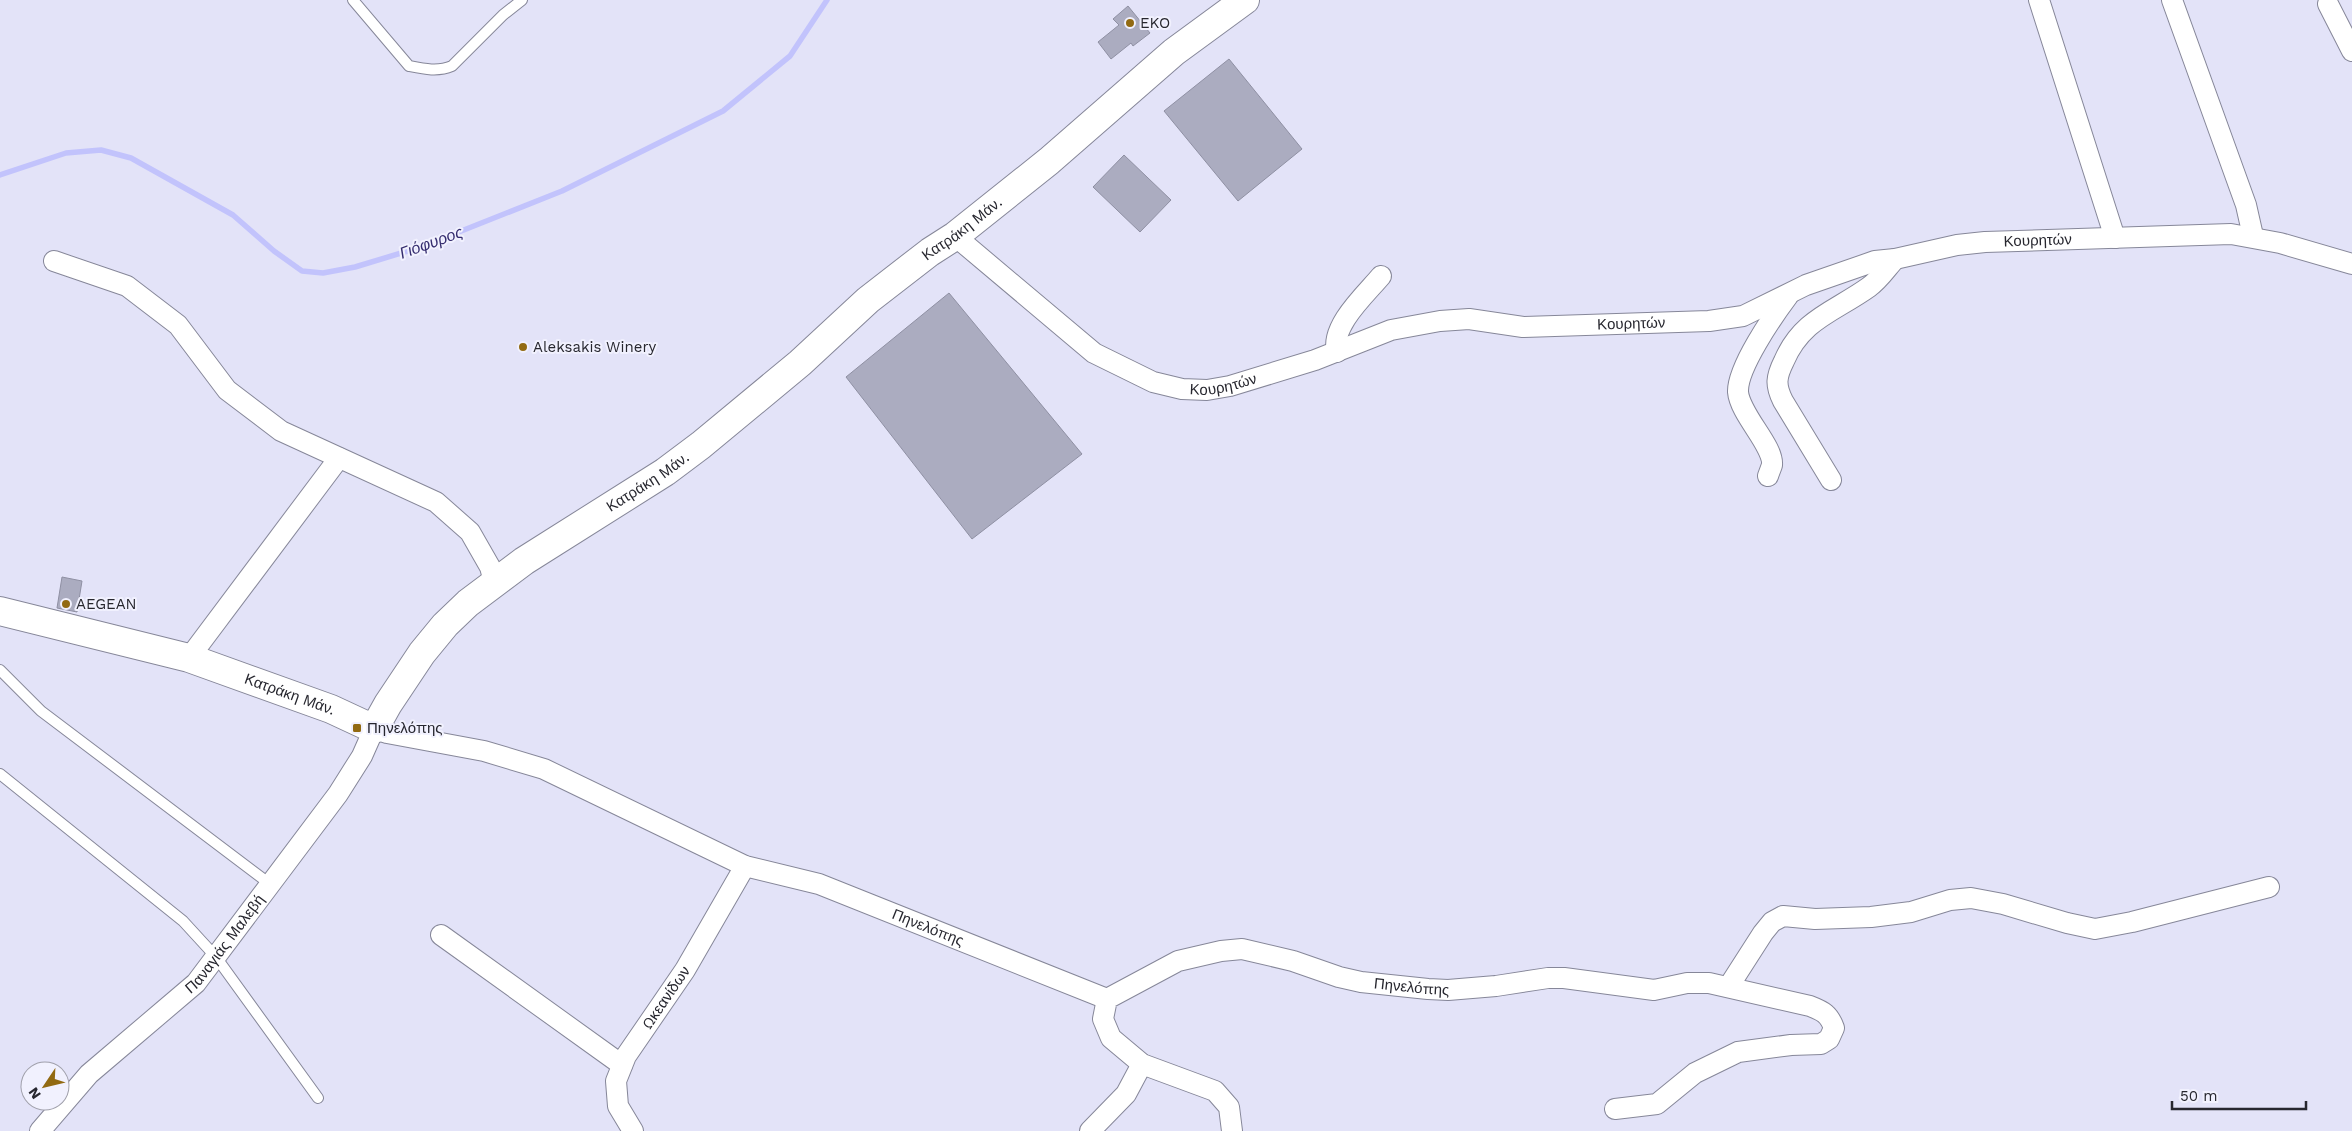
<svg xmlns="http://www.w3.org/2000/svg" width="2352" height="1131" viewBox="0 0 2352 1131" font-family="'Work Sans',sans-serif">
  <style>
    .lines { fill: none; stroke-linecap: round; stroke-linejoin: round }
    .stream { stroke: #c2c3fc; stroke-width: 5.5 }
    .building { fill: #abacc0; stroke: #8f90a3 }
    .lane-casing { stroke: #868799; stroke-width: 12 }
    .street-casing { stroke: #868799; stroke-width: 22 }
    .secondary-casing { stroke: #868799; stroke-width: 30 }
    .lane { stroke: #fff; stroke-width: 10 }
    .street { stroke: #fff; stroke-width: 20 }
    .secondary { stroke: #fff; stroke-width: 28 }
    .poi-dot { fill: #926a12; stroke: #f1f1fe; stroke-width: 2 }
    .labels { text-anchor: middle; stroke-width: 4; stroke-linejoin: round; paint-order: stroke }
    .poi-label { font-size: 15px; fill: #27272f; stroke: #f1f1fe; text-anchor: start }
    .street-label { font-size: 15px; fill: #27272f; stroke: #f1f1fe }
    .water-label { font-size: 16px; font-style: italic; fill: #352d6f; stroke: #f1f1fe }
  </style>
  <rect width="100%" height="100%" fill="#e3e3f8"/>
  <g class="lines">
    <path class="stream" d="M0 175 66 153 101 150 131 158 233 215 274 251 302 271 323 273 355 267 421 247 562 191 723 111 790 56 827 0"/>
  </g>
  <path class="building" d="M1128 6 1150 33 1133 46 1131 43 1111 59 1098 42 1119 25 1113 19Z
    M1229 59 1302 149 1238 201 1164 111Z
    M1124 155 1171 200 1140 232 1093 187Z
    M949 293 1082 454 972 539 846 377Z
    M62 577 82 581 77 612 57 608Z"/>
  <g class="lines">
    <g class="lane-casing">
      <path id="lane" d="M353 0 409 66C424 69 438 72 452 66L503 15 522 0
        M0 670 41 711 270 884
        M0 774 183 921 216 957 318 1098"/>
    </g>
    <g class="street-casing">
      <g id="street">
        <path d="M2039 0 2115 238"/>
        <path d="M2172 0 2246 205 2253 236"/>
        <path d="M2328 4 2352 51"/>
        <path id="s1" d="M955 236 1094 353 1153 382 1182 389 1207 390 1230 386 1315 360 1391 330 1440 321 1469 319 1523 327 1709 321 1743 316 1806 285 1875 261 1895 259 1957 245 1985 242 2231 234 2280 243 2352 264"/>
        <path d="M54 261 127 286 178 325 227 390 281 431 436 502 470 532 490 567 494 582"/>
        <path d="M1337 352C1330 326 1366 294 1381 276"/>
        <path d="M1768 476C1769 473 1771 468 1772 465 1774 446 1740 415 1738 392 1737 368 1773 316 1788 296"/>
        <path d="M1831 480 1783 401C1775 385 1776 377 1784 361 1802 319 1834 312 1869 287 1879 280 1887 268 1895 259"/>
        <path d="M189 658 339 458"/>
        <path d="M441 935 622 1065"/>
        <path d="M1729 986 1763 933 1772 922 1783 916 1815 919 1871 917 1911 912 1950 900 1971 898 2003 904 2067 923 2095 929 2132 922 2269 887"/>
        <path id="s2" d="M40 1131 89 1074 196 983 338 794 362 756 374 729 387 733 484 751 544 769 745 866 819 884 1107 999"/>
        <path id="s3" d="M633 1131 618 1106 616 1081 626 1056 685 970 745 866"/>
        <path d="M1090 1131 1126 1094 1142 1064"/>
        <path id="s4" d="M1232 1131 1229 1107 1215 1091 1142 1064 1111 1038 1103 1019 1107 999 1178 961 1221 951 1242 949 1293 961 1339 977 1361 982 1428 989 1448 990 1496 986 1548 978H1564L1654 990 1687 983H1709L1810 1006C1823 1011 1829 1014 1834 1028L1829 1039 1821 1044 1791 1045 1738 1052 1695 1073 1657 1104 1615 1109"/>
      </g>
    </g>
    <g class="secondary-casing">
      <g id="secondary">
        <path id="s5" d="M0 611 189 658 331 709 374 729 388 704 422 653 445 625 468 603 524 561 665 472 701 445 800 363 868 300 930 252 955 236 1049 161 1174 52 1245 0"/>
      </g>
    </g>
    <use href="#lane" class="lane"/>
    <use href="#street" class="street"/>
    <use href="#secondary" class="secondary"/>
  </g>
  <g class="poi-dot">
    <circle cx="1130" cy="23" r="5"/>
    <circle cx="523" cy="347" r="5"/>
    <circle cx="66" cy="604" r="5"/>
    <rect x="352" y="723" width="10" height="10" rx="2.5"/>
  </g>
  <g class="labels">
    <g class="poi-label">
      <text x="1140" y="28">EKO</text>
      <text x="533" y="352">Aleksakis Winery</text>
      <text x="76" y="609">AEGEAN</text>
      <text x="367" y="733">Πηνελόπης</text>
    </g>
    <g class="street-label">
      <text dy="5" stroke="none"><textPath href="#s5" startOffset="1172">Κατράκη Μάν.</textPath></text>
      <text dy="5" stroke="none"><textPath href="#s1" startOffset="1158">Κουρητών</textPath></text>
      <text dy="5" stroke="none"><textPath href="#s1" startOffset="738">Κουρητών</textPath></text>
      <text dy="5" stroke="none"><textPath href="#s1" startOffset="319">Κουρητών</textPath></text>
      <text dy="5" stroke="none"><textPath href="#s5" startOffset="768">Κατράκη Μάν.</textPath></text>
      <text dy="5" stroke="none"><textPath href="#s5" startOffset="302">Κατράκη Μάν.</textPath></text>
      <text dy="5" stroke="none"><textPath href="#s2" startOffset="1118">Πηνελόπης</textPath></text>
      <text dy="5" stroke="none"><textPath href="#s2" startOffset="264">Παναγιάς Μαλεβή</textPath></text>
      <text dy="5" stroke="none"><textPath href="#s4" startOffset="525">Πηνελόπης</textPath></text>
      <text dy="5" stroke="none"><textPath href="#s3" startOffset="152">Ωκεανίδων</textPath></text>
    </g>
    <g class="water-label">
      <text transform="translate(431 242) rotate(-20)" y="6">Γιόφυρος</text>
    </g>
  </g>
  <g transform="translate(45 1086) rotate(235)"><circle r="24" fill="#f1f1fe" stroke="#a0a0ab"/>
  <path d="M0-4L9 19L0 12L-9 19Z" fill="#926a12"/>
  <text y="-8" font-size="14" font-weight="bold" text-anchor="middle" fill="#27272f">N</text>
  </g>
  <path d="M2172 1101v8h134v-8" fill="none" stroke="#27272f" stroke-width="2.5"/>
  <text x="2180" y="1101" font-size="15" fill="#27272f" stroke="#f1f1fe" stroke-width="4" paint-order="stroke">50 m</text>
</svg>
